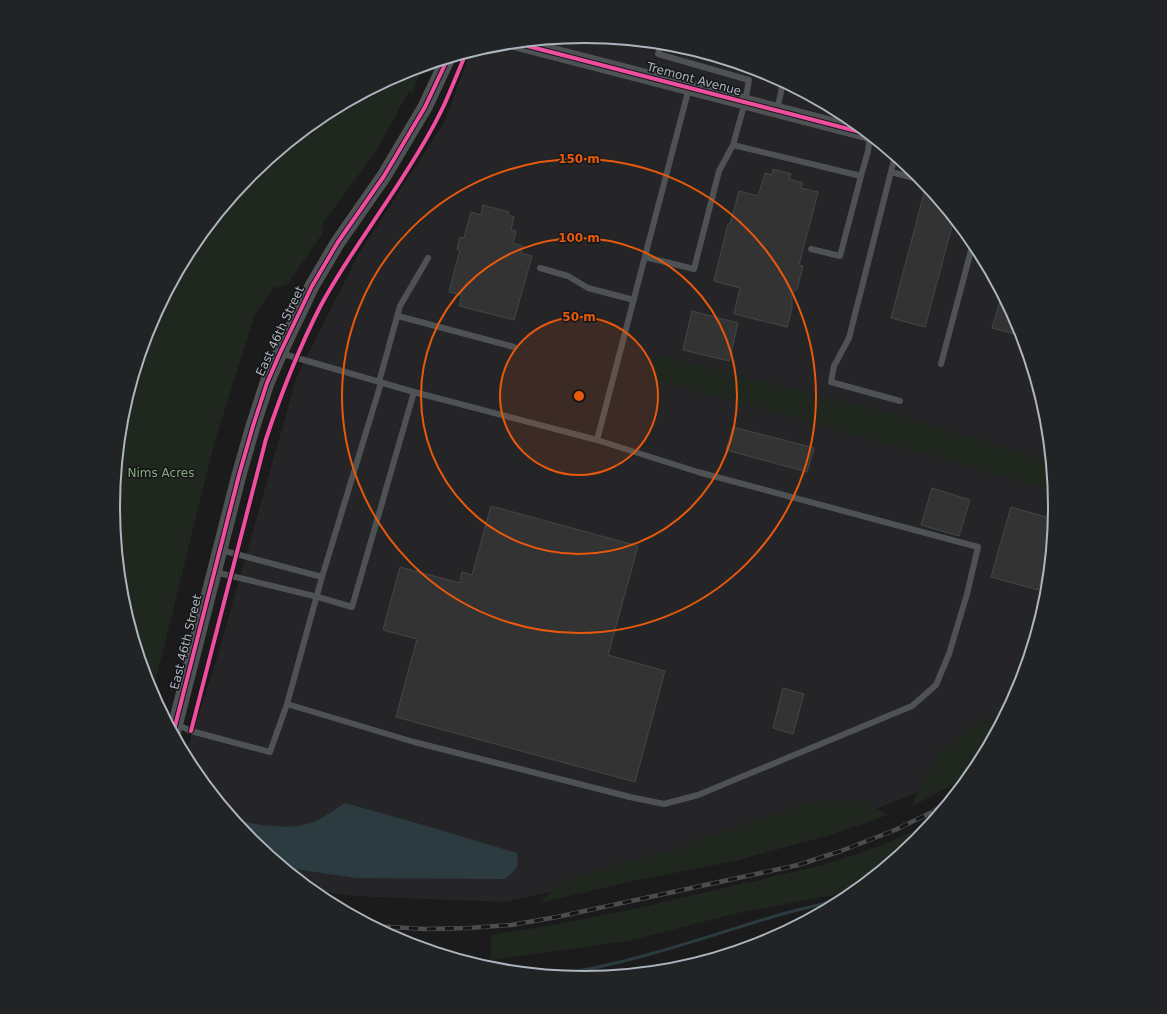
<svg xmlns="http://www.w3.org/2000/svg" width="1167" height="1014" viewBox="0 0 1167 1014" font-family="'DejaVu Sans',sans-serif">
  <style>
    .built { fill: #252528 }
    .green { fill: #1f271f }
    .water { fill: #2c3b3f }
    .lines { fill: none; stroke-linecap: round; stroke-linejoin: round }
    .stream { stroke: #2c3b3f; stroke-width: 3 }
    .building { fill: #333334; stroke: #444648 }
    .service { stroke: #4f5255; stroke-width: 6 }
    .tertiary { stroke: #4f5255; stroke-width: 15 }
    .rail-casing { stroke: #4b4c4e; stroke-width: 4.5 }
    .rail { stroke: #151618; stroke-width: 3; stroke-dasharray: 9; stroke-linecap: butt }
    .cycleway-casing { stroke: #151618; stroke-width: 6 }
    .cycleway { stroke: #ef4d9e; stroke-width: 4 }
    .ring { fill: none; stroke: #e8590c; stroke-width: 2 }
    .labels { text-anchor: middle; stroke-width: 3; stroke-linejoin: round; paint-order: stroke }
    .street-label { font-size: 12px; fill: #acb5be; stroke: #151618 }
    .park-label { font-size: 12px; fill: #87aa81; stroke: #151618 }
    .rim { fill: none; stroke: #acb5be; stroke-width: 2 }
    .centre { fill: #e8590c; stroke: #151618; stroke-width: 2 }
    .ring-label { font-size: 12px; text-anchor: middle; font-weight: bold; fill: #e8590c; stroke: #151618; stroke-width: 3; stroke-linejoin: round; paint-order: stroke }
  </style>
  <rect width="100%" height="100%" fill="#1b1b1c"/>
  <path class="built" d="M584 36 676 45 764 72 845 116 917 174 975 246 1019 327 1045 415 1054 507 1045 599 1019 687 987 746 915 794 781 843 504 902 354 896 311 890 250 840 192 768 185 755 214 668 297 376 358 255 445 121 470 52 492 45Z"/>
  <path class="green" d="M423 66 411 96 409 91 377 150 323 223 322 234 287 285 274 288 255 314 215 441 152 695 148 687 122 599 113 507 122 415 148 327 192 245 251 174 322 115 403 72Z
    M656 354 918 421 1050 461 1053 490 650 378Z
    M1032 643 1019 687 1017 690 1020 659Z
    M1005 712 975 769 969 776 911 807 935 757 979 720Z
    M820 800 864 801 888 815 830 835 735 861 628 882 540 903 564 879 663 853 750 822Z
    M931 823 916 840 854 891 738 913 628 941 491 960V935L548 926 634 909 823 865 880 846Z
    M437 943 436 952 409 944Z"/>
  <path class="water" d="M345 803 427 826 517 853C519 868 516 870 505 879L356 878 287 868 284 867 250 840 236 823 237 821C263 825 294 832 318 820 327 815 336 809 345 803Z"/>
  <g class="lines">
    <path class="stream" d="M554 975C630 964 703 938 775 916 801 908 827 905 851 894"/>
  </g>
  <path class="building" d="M773 169 791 174 789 179 803 183 801 188 818 192 799 265 803 266 797 289 792 292V309L787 327 734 314 740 288 714 281 728 224H730L739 191 758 196 765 173 772 175Z
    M926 186 954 219 925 327 891 318Z
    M483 205 509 212 508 215 514 217 511 230 516 231 513 243 523 246 521 253 532 256 514 320 459 306 462 295 449 292 460 250 457 249 460 237 464 238 471 212 481 215Z
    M1002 295 1019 327 1022 336 992 328Z
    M692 311 738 323 729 361 683 350Z
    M733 427 814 448 807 472 726 450Z
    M932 488 970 500 959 536 921 525Z
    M491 506 638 546 608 655 665 671 635 782 396 717 417 639 383 630 400 567 460 583 462 572 472 575Z
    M1011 507 1053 519 1051 543 1038 590 991 577Z
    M783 688 804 694 793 734 773 728Z"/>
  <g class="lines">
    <path class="service" d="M661 44 658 54 749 80 745 102 733 145 861 176 868 151 870 136
      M777 111 783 82
      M840 126 843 114
      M895 156 849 338 834 366 831 382 900 401
      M891 172 921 180
      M811 249 840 256 861 176
      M645 257 694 269 719 171 733 145
      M540 268 568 276 588 288 634 300
      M398 316 514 347
      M280 353 414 392 597 440 698 472 978 547 967 594 949 654 936 685 912 706 698 795 664 804 630 797 414 742 287 704
      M941 364 973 243
      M379 382 400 306 428 258
      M597 440 689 88
      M221 550 322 577
      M215 572 318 597 352 607 414 392
      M176 724 191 731 270 752 287 704 322 577 381 383"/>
    <path class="tertiary" d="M516 43 868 134
      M173 734 239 475 253 426 267 383 280 353 312 286 338 242 384 176 425 107 448 58"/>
    <g class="rail-casing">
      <path id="rail" d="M373 926 425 929 469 928 511 925 557 917 798 865 841 851 895 830 934 811 947 803"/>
    </g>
    <use href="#rail" class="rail"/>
    <g class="cycleway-casing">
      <path id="cycleway" d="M516 43 868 134
        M191 731 266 439C281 394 298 350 320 307 345 260 378 217 406 172 420 150 434 127 445 103 452 87 459 70 466 53
        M173 734 239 475 253 426 267 383 280 353 312 286 338 242 384 176 425 107 448 58"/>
    </g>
    <use href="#cycleway" class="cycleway"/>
  </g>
  <circle cx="579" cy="396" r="79" fill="#e8590c" fill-opacity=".12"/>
  <g class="ring">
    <circle cx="579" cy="396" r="79"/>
    <circle cx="579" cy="396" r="158"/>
    <circle cx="579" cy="396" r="237"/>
  </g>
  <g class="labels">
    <g class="street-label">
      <text transform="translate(694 79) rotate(15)" y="4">Tremont Avenue</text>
      <text transform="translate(280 331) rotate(-65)" y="4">East 46th Street</text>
      <text transform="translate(186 642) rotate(-76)" y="4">East 46th Street</text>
    </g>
    <g class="park-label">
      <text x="161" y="477">Nims Acres</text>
    </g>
  </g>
  <path d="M0 0H1167V1014H0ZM120 507a464 464 0 1 1 928 0a464 464 0 1 1-928 0Z" fill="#212325" fill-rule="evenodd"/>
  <path class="rim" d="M120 507a464 464 0 1 1 928 0a464 464 0 1 1-928 0Z"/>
  <circle cx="579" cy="396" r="6" class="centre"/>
  <g class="ring-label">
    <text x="579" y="163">150 m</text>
    <text x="579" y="242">100 m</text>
    <text x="579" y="321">50 m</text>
  </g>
</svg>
